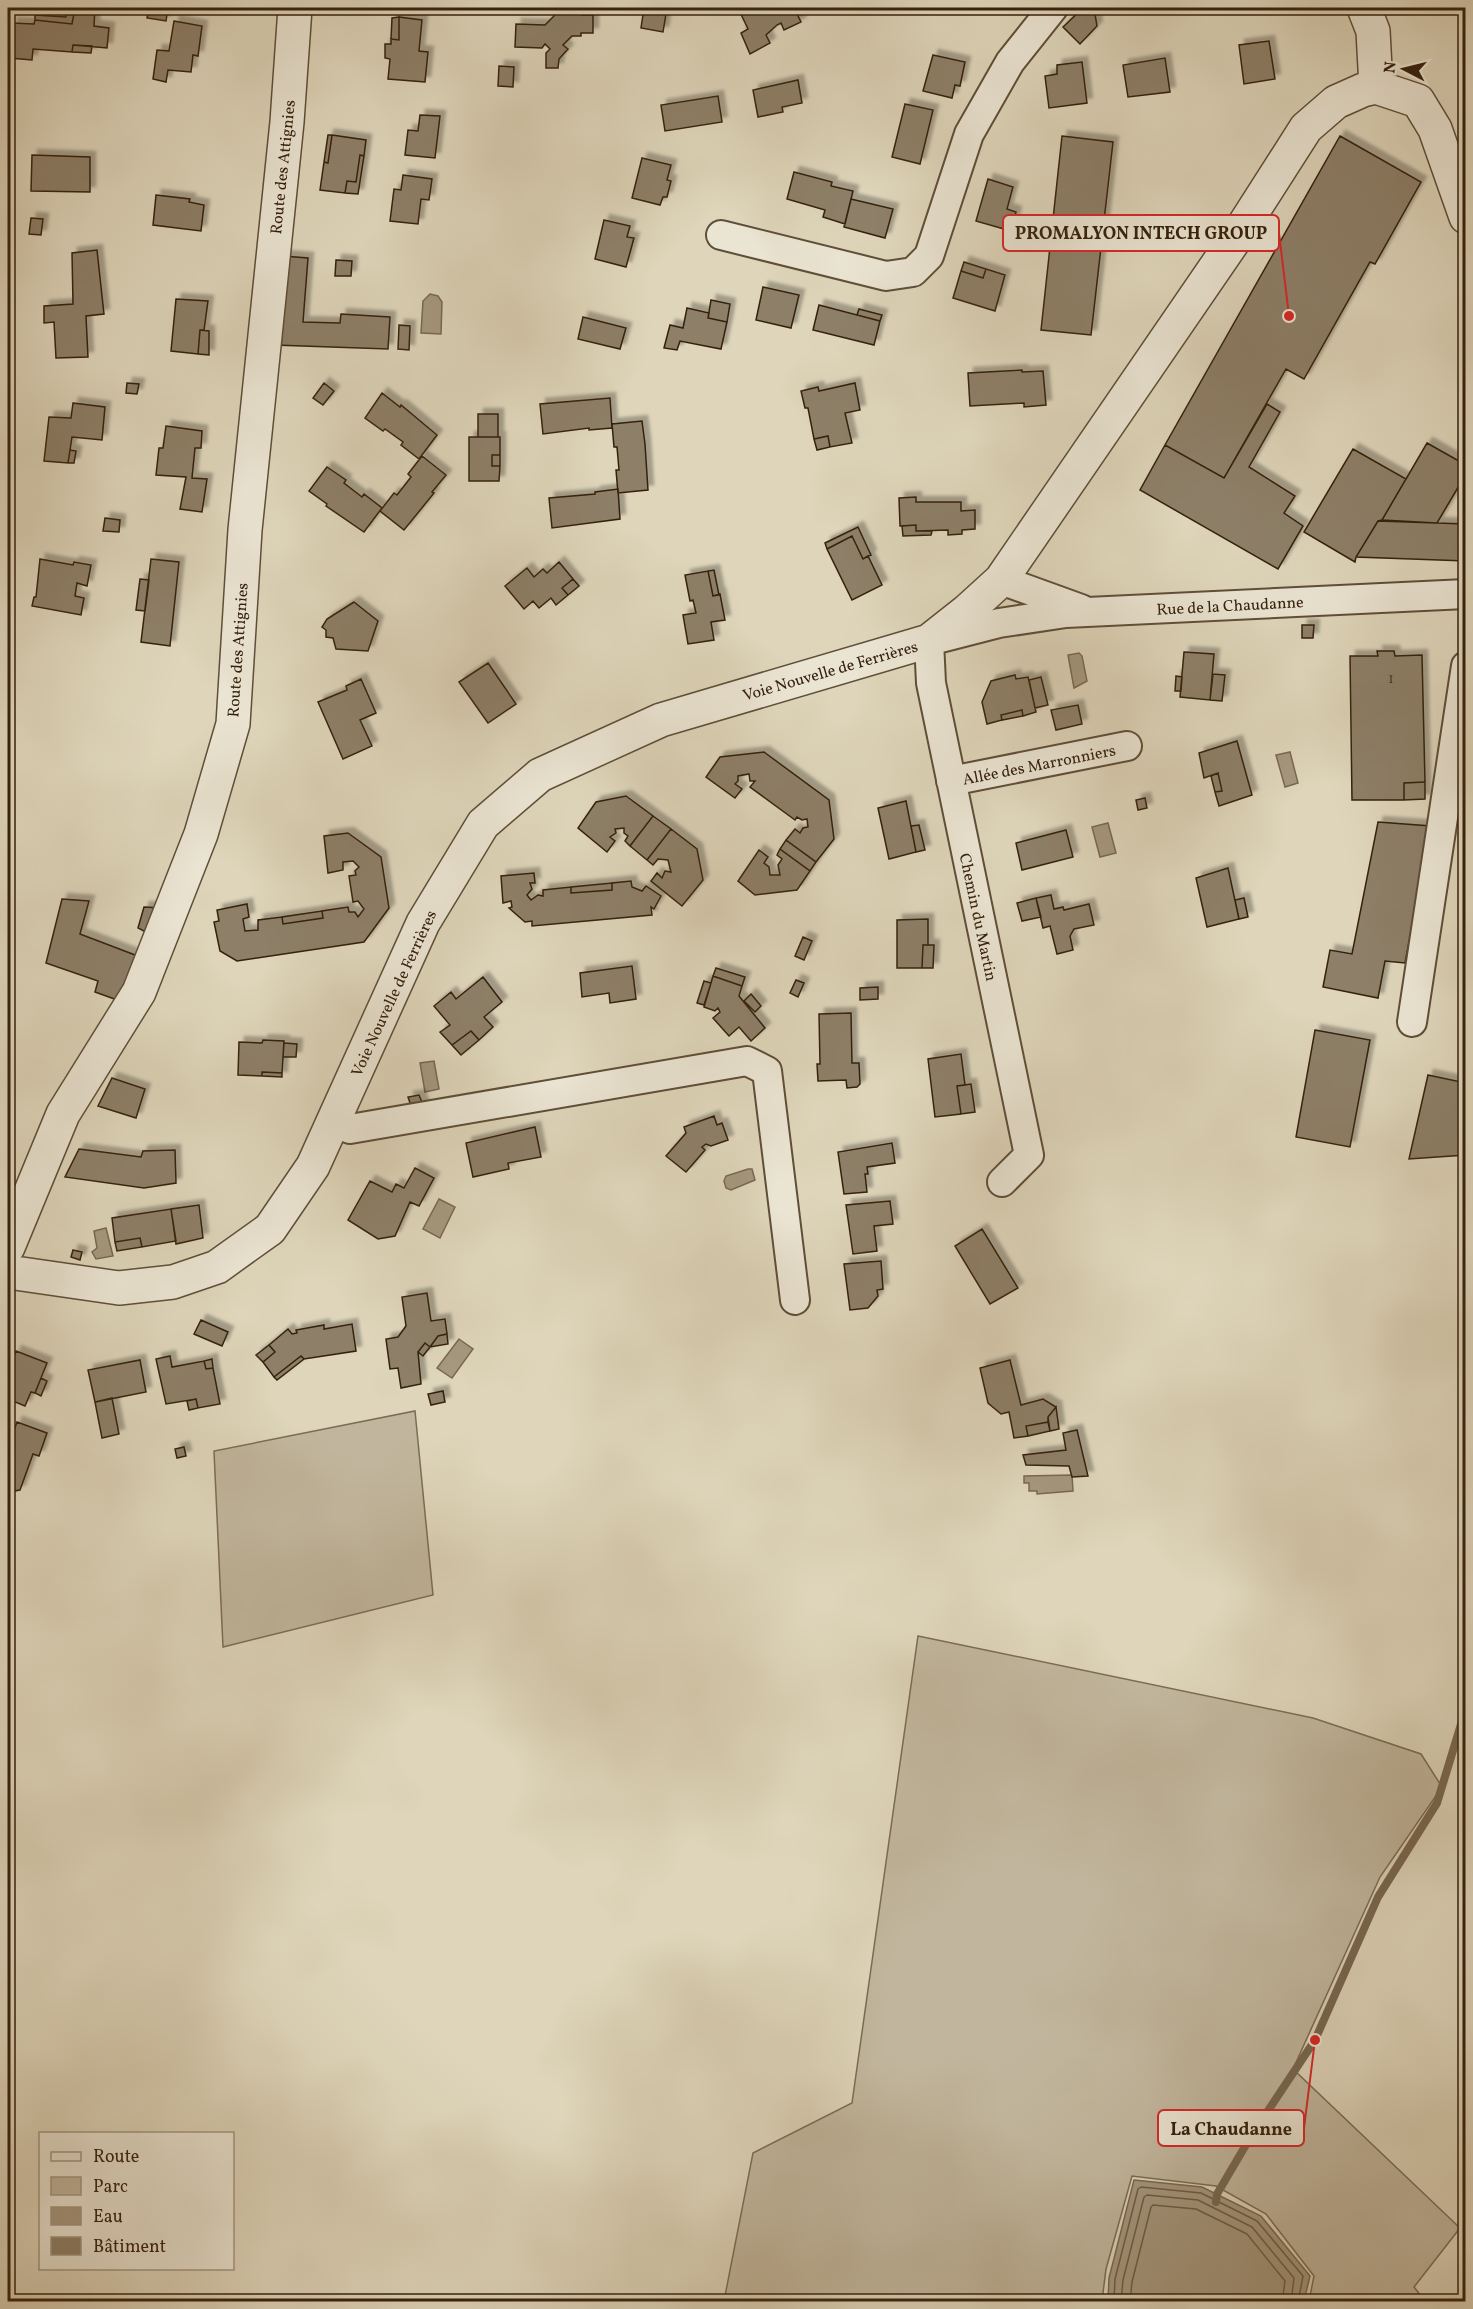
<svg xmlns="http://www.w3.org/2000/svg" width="1473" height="2309" viewBox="0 0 1473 2309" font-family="Vollkorn,serif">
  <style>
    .green { fill: #c1b69d; stroke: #7b6c55; stroke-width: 1.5 }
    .water { fill: #a5987f; stroke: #786851; stroke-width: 1.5 }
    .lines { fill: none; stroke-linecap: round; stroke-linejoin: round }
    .shore { stroke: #6d5c46; stroke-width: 1.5 }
    .stream { stroke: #786851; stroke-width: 8 }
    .building { fill: #8d7f67; stroke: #35210d; stroke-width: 1.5; filter: url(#shadow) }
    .minor-casing { stroke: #5f4e38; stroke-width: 32 }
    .tertiary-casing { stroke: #5f4e38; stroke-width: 36 }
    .minor { stroke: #eae4d2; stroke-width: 28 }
    .tertiary { stroke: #eae4d2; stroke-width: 33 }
    .labels { text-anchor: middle; stroke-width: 6; stroke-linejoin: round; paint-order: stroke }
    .number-label { font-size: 14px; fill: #4b3824 }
    .street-label { font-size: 16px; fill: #35210d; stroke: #eae4d2 }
    .leader { fill: none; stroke: #d62828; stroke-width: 2 }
    .callout-dot { fill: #d62828; stroke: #eae4d2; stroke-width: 2 }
    .callout { fill: #eae4d2; stroke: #d62828; stroke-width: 2 }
    .callout-label { font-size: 18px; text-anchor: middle; font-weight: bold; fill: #35210d }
  </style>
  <defs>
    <filter id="shadow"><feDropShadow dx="5.5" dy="-5.5" stdDeviation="1.5" flood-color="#0004"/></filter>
  </defs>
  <rect width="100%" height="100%" fill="#ded5ba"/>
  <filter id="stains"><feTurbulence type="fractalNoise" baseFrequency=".00333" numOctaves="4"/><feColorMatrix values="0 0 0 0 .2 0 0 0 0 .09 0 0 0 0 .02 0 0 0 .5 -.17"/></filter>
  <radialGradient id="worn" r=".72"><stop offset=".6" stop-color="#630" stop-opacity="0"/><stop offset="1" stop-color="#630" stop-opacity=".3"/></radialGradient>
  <path class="green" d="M415 1411 433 1595 223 1647 214 1451Z
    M918 1636 1313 1718 1421 1754 1442 1787 1380 1877 1293 2069 1460 2228 1414 2287 1425 2301H1309L1314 2276 1266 2214 1216 2186 1132 2176 1106 2269 1102 2301H724L753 2153 852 2103Z"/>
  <path class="water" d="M430 294 438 296 442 302 441 334 421 333 423 301Z
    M1079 653 1082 656 1087 681 1074 688 1068 655Z
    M1290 752 1298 783 1285 787 1276 755Z
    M1108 823 1116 853 1100 857 1092 827Z
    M434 1061 439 1089 425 1092 420 1063Z
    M748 1169H752L755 1180 731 1190 726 1188 724 1181 726 1176Z
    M439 1199 455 1207 440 1238 423 1229Z
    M106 1228 113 1256 96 1259 92 1252 97 1248 94 1231Z
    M459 1339 473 1349 452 1378 437 1368Z
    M1072 1475 1073 1491 1037 1494V1491H1029V1483H1024V1476Z
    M1134 2180 1202 2187 1261 2216 1310 2276 1304 2301H1108L1109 2278Z"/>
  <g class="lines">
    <path class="shore" d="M1114 2302 1115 2279 1138 2189 1141 2187 1201 2193 1257 2221 1303 2276 1298 2302
      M1121 2302 1123 2280 1144 2197 1147 2195 1198 2200 1252 2227 1294 2278 1291 2302
      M1130 2302 1132 2282 1151 2207 1153 2205 1196 2209 1247 2234 1285 2281 1282 2302"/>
    <path class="stream" d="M1216 2202 1217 2194 1250 2138 1315 2040 1378 1897 1437 1803 1466 1708"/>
  </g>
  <path class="building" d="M67 8H75L72 24 35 20V15L66 17Z
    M75 8H95L94 26 109 28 107 48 73 45 72 52 33 49 32 60 9 58 12 23 34 24 35 20 72 24Z
    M149 8H168L166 21 147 18Z
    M555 8H583L582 15H593V33H581V36H572L563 45 568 49 559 59 558 68H546V53L550 49 545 44 542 48 515 47 516 24 545 25 554 16Z
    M644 8H667L663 32 641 28Z
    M738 8H794L801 22 784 30 781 23 777 25 766 35 770 43 750 54 741 33 748 29Z
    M1083 8H1094L1097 26 1080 44 1063 27Z
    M399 17 422 20 419 51 428 52 425 82 388 79 390 59 385 58V44H391V39L399 40Z
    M399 17V40L391 39 392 18Z
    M174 21 202 26 198 56 193 55 191 72 168 70 166 82 153 79 157 50 169 51Z
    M1269 41 1275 79 1244 84 1239 45Z
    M73 45 92 46 91 53 72 52Z
    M933 55 965 62 960 86 955 85 952 98 923 91Z
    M1165 58 1170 92 1128 97 1123 65Z
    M1082 62 1087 103 1049 108 1045 76 1057 74V65Z
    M499 66 514 67 513 87 498 86Z
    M798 80 802 103 782 107 783 112 758 117 753 90Z
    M718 96 722 122 665 131 661 105Z
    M905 104 933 110 920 164 892 157Z
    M420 115 440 116 435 158 405 155 408 130 418 131Z
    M328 135H332L328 163 324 162Z
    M332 135 366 140 364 156 360 155 356 182 347 181 345 193 320 190 324 162 328 163Z
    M1062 136 1113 142 1091 335 1041 330Z
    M1340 136 1421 182 1375 264 1370 262 1304 379 1286 369 1224 478 1165 445Z
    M32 155 90 157V192L31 191Z
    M360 155 364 156 358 194 345 193 347 181 356 182Z
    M642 158 671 165 667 180 671 181 667 197H663L660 205 632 198Z
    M794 172 832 182 831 186 853 191 845 224 823 217 825 210 787 199Z
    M403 175 432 179 429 200 421 199 418 224 390 221 394 189 401 190Z
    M988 179 1013 187 1007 209 1016 212 1011 231 976 221Z
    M156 195 190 199 189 202 204 205 201 231 153 225Z
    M851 199 893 209 885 238 844 227Z
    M31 218 43 219 41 235 29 234Z
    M604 220 630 226 627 237 634 238 626 267 595 259Z
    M97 250 104 314 86 316 88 357 56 358 54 322 44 323V306L73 304 72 253Z
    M283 256 308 258 303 322 340 323 341 314 390 317 388 349 274 345Z
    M336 260 352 261 351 276H335Z
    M964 262 986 269 983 278 961 271Z
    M986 269 1005 275 995 311 953 298 961 271 983 278Z
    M763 287 799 295 791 328 756 320Z
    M176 299 208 301 204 330H200L198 354 171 351Z
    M711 300 730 304 727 322 708 318Z
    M819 305 880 321 874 345 813 330Z
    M687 308 709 313 708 318 727 322 721 349 680 341 677 350 664 348 670 325 683 328Z
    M859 309 882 315 880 321 857 315Z
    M583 317 626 328 620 349 578 339Z
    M399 325 410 326 409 350 398 349Z
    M200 330 209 331V355L198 354Z
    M1022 370V372L1043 371 1046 405 1024 407V403L970 406 968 373Z
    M127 383 139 384 137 394 126 393Z
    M324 383 334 391 323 405 313 398Z
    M855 383 860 410 845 413 852 443 830 447 828 436 814 439 808 408H805L801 391 818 387 819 391Z
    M382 393 400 407 401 405 437 435 419 459 401 445 403 442 385 429 383 431 365 418Z
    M610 398 612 428 589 430V428L543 434 540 404Z
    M73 403 105 407 102 440 72 437 68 463 44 461 49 417 71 418Z
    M1267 404 1280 412 1249 467 1295 496 1284 513 1303 526 1278 569 1140 490 1165 445 1224 478Z
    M478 414H498V437H478Z
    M642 421 645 444 648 490 618 493 616 470H619L617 447H614L612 424Z
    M166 426 202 431 201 448H195L192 478 207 479 202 512 180 509 186 477 156 475 159 448H163Z
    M828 436 830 447 817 450 814 439Z
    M469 437H500V455H492V466H500L499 481H469Z
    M1427 443 1466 465V474L1437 523 1382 520Z
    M1353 449 1406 479 1382 520 1378 521 1356 557 1355 562 1304 532Z
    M70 450 76 451 74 463H68Z
    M492 455H500V466H492Z
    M422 456 446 475 432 492 434 493 404 530 380 511 394 493 397 495 411 477 408 474Z
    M327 467 346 480 344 483 362 497 364 494 382 508 364 532 326 506 327 504 309 491Z
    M618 489 620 519 552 528 549 498 595 494V492Z
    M916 497V502H961V511L975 510V529L962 530V534L948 535V530L916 531V525L900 526 899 498Z
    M105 518 120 520 119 532 103 531Z
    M1378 521 1466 524V561L1356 557Z
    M916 525V531H932L931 535 903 536 902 526Z
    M858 527 871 555 868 556 863 559 852 536 827 549 825 543Z
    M852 536 863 559 868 556 882 585 852 600 827 549Z
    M40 559 73 565 74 562 91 565 87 586 77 583 75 596 84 598 81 615 32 606 34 597H36Z
    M151 559 179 562 170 646 141 642Z
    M559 562 573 579 562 588 568 595 556 605 551 598 539 608 533 601 524 609 505 586 527 568 534 577 543 569 547 573Z
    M714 570 719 595 713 596 708 571Z
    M708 571 713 596 720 594 725 620 711 622 714 640 688 644 683 615 696 613 693 600 690 601 685 575Z
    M140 579 149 580 145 611 136 610Z
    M573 579 579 586 568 595 562 588Z
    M354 602 378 621 368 651 336 649 333 638 326 637V630L322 627 327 619Z
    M1302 625H1314L1313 638H1302Z
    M1377 651H1394L1395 656 1422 655 1425 782 1404 783V800H1352L1350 656H1378Z
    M1184 652 1214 654 1210 700 1180 697Z
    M488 663 516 704 488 723 459 682Z
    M1213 674 1225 675 1222 701 1210 700Z
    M1015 675 1016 679 1028 677 1036 712 1023 716 1022 710 1001 715 1002 720 987 724 982 702 991 681Z
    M1176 676 1182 677 1181 691H1175Z
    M1041 677 1048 705 1035 708 1029 680Z
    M361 679 376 713 360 720 372 746 343 759 318 702 347 690 346 686Z
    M1078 705 1082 724 1056 730 1051 710Z
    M1022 710 1023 716 1002 720 1001 715Z
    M1237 741 1252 795 1219 806 1215 792 1222 791 1218 773 1204 778 1199 753Z
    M764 752 829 800 834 839 816 862 786 840 795 829 800 833 803 828 808 827 807 819 802 820 797 817 795 820 750 787 755 781H750L749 774 738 776V781L735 784 742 789 735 798 706 777 720 757Z
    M1218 773 1222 791 1215 792 1211 776Z
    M1425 782V799L1404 800V783Z
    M626 796 653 816 630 846 625 841 628 836 624 833V828L615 829 616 833 610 837 615 841 607 852 578 828 596 802Z
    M1145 798 1147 808 1138 810 1136 800Z
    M906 801 916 852 889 859 878 808Z
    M653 816 671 829 647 860 630 846Z
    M1378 822 1431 826 1405 963 1385 961 1378 998 1323 987 1330 950 1352 954Z
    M919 825 925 850 916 852 911 826Z
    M671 829 697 849 703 880 682 906 651 881 657 873 662 878 665 871 671 872 668 860 658 859 653 865 647 860Z
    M1066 830 1073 857 1022 870 1016 843Z
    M348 833 381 857 389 908 364 942 237 961 220 951 214 922 219 921 217 910 247 904 249 917 243 919 245 931 258 930V920L282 917 283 924 323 918 322 911 348 907 349 912H355L358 917 364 909 358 901 353 902 349 876 356 875 355 871 359 867 353 861 343 862V870L328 873 324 836Z
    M786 840 816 862 810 871 780 849Z
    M780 849 810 871 797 890 755 895 738 881 759 850 768 857 764 863 769 867 770 875H780L778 865 782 859 777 855Z
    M1228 868 1239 919 1207 927 1196 878Z
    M534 873 535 883H530L532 889 527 895 531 900 538 895 543 896V890L571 887V893L612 890V883L631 881 632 887 642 891 646 886 661 896 654 909 651 907 652 915 532 926V921L525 922 509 908 512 907 511 901 503 903 501 876Z
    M612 883V890L571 893V887Z
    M1051 895 1054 909 1063 907 1064 910 1089 904 1094 925 1074 929 1070 936 1073 950 1057 954 1050 926 1043 928 1036 898Z
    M1036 898 1041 917 1022 921 1017 903Z
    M1244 898 1248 917 1239 919 1235 900Z
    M62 899 89 901 80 934 143 958 120 1001 95 992 98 981 46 963Z
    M144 907 162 908 151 935 138 928Z
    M322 911 323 918 283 924 282 917Z
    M928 919V945H923L922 968H897V920Z
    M803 937 812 941 804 960 795 956Z
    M923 945H934L933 968H922Z
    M632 966 636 999 610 1003 609 993 582 997 580 973Z
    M716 968 745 977 742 986 713 976Z
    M713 976 742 986 739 996 765 1028 751 1041 739 1027 729 1036 713 1018 720 1012 718 1008 715 1011 704 1007Z
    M483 977 502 1002 484 1017 493 1027 479 1040 471 1031 452 1045 440 1032 450 1025 434 1006 451 992 456 999Z
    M796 980 804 983 798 997 790 993Z
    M704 981 711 983 704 1005 697 1003Z
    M878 987V999L860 1000V988Z
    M751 994 761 1006 755 1012 744 1001Z
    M851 1013 852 1063H859L860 1084 857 1087 847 1088 846 1080 818 1081 817 1064H820L819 1014Z
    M1315 1030 1370 1040 1350 1147 1296 1137Z
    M471 1031 479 1040 461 1055 452 1045Z
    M263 1040 284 1041 282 1073 262 1072V1076L238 1075 239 1042 262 1043Z
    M284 1043 297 1044 296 1057H283Z
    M961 1054 965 1085 957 1086 961 1114 935 1117 928 1059Z
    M262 1072 282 1073V1077L262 1076Z
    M1428 1075 1466 1083V1155L1409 1159Z
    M112 1078 145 1089 136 1118 98 1106Z
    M971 1084 975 1112 961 1114 957 1086Z
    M419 1095 424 1107 412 1109 408 1097Z
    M714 1116 717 1125 722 1123 728 1140 711 1146 706 1144 702 1147 705 1150 686 1172 666 1156 686 1133 684 1127Z
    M535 1127 541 1157 508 1163 509 1169 473 1177 466 1143Z
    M892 1143 895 1163 867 1167 868 1174H865L867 1192 844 1194 838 1152Z
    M79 1149 141 1157 143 1151 175 1150 176 1183 144 1188 65 1177Z
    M415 1168 434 1178 419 1206 410 1202 395 1236 378 1239 348 1220 370 1181 392 1192 396 1184 404 1188Z
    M890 1201 893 1224 874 1226 877 1251 853 1254 846 1205Z
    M199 1205 203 1238 176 1244 171 1209Z
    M171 1209 176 1241 142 1247 140 1238 115 1242 112 1218Z
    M982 1229 1018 1288 990 1304 955 1246Z
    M140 1238 142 1247 117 1251 115 1242Z
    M73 1250 82 1252 80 1260 71 1257Z
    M881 1261 883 1289 877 1290 878 1296 868 1308 850 1310 844 1264Z
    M427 1293 431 1321 445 1319 447 1334 438 1336 430 1347 425 1343 418 1352 421 1384 401 1388 398 1368 390 1369 386 1339 398 1337 406 1326 402 1297Z
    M201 1320 228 1332 222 1346 194 1334Z
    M352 1324 356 1351 304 1359 301 1356 274 1377 263 1362 275 1352 269 1345 288 1329 292 1334 297 1333 296 1330 324 1325V1329Z
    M447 1334 448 1344 430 1347 438 1336Z
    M425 1343 430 1347 423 1356 418 1352Z
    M269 1345 275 1352 263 1362 256 1355Z
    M16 1351 47 1363 35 1393 31 1392 25 1406 8 1399V1384L11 1374 8 1372Z
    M170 1356 172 1367 204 1361 206 1369 213 1368 220 1404 198 1408 196 1399 166 1404 156 1359Z
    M301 1356 304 1359 277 1380 274 1377Z
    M212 1359 213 1368 206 1369 204 1361Z
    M140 1360 146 1392 95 1402 88 1370Z
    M1010 1360 1021 1405 1043 1399 1056 1407 1048 1417V1422L1026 1426 1028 1436 1014 1438 1009 1412 1001 1414 988 1403 980 1368Z
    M41 1378 47 1381 41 1396 35 1393Z
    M443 1391 445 1402 431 1405 428 1394Z
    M112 1398 119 1434 102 1438 95 1402Z
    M196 1399 198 1408 189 1410 187 1401Z
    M1056 1407 1059 1429 1050 1431 1048 1417Z
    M17 1422 47 1433 39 1456 33 1454 20 1490 8 1492V1447Z
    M1048 1422 1050 1431 1028 1436 1026 1426Z
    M1077 1430 1088 1476 1072 1477 1069 1466 1026 1465 1023 1455 1066 1450 1063 1433Z
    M184 1447 186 1456 177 1458 175 1449Z"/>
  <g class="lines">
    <g class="minor-casing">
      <path id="minor" d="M721 235 886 276 913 272 929 256 969 134 1010 62 1053 8
        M1001 580 1081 609
        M951 781 1127 746
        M1412 1022 1466 666
        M333 1122 350 1129 747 1061 767 1071 795 1300
        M1002 1182 1029 1155 931 683 929 641 999 623 1066 613 1466 594"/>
    </g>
    <g class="tertiary-casing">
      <path id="tertiary" d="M1364 8 1373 31 1376 87
        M8 1247 63 1114 139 992 201 834 233 724 245 530 287 122 295 8
        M8 1272 119 1288 173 1282 217 1267 270 1229 313 1166 423 923 483 824 540 775 661 720 929 641 967 611 1001 580 1237 236 1306 128 1336 102 1363 90 1376 87 1418 101 1435 129 1466 217"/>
    </g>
    <use href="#minor" class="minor"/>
    <use href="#tertiary" class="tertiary"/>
  </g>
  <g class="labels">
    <g class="number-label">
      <text x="1391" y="683">1</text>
    </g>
    <g class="street-label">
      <text transform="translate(282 167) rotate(-84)" y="6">Route des Attignies</text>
      <text transform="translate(1230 605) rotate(-3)" y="6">Rue de la Chaudanne</text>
      <text transform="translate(237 650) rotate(-86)" y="6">Route des Attignies</text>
      <text transform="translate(830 670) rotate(-16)" y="6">Voie Nouvelle de Ferrières</text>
      <text transform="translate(1039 764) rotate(-11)" y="6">Allée des Marronniers</text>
      <text transform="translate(979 917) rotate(78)" y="6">Chemin du Martin</text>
      <text transform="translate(393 993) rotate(-65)" y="6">Voie Nouvelle de Ferrières</text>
    </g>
  </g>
  <path class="leader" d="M1289 316L1279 233M1315 2040L1304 2128"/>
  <g class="callout-dot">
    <circle cx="1289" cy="316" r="6"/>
    <circle cx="1315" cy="2040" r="6"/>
  </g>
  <g class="callout">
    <rect x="1003" y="215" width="276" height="36" rx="6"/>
    <rect x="1158" y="2110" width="146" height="36" rx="6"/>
  </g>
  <g class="callout-label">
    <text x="1141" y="239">PROMALYON INTECH GROUP</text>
    <text x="1231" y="2135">La Chaudanne</text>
  </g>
  <rect width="1473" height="2309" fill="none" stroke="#ded5ba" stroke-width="30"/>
  <rect x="9" y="9" width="1455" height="2291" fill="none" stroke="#35210d" stroke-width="3"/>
  <rect x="15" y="15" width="1443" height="2279" fill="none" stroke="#35210d" stroke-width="1.5"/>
  <rect x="39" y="2132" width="195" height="138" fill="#eae4d2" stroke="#a29683" stroke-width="1.5"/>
  <rect x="51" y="2152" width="30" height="9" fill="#eae4d2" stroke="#a29683" stroke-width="1.5"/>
  <text x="93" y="2162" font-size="18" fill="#35210d">Route</text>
  <rect x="51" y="2177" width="30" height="18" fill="#c1b69d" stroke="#a29683" stroke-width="1.5"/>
  <text x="93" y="2192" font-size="18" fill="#35210d">Parc</text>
  <rect x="51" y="2207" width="30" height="18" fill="#a5987f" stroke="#a29683" stroke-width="1.5"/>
  <text x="93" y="2222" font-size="18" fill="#35210d">Eau</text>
  <rect x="51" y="2237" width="30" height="18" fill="#8d7f67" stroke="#a29683" stroke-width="1.5"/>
  <text x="93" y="2252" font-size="18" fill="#35210d">Bâtiment</text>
  <g transform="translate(1404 69) rotate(277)" stroke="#eae4d2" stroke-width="4.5" paint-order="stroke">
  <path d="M0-4.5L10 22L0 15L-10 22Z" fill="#35210d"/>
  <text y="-9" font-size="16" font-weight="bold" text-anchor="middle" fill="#35210d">N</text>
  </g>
  <rect width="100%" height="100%" filter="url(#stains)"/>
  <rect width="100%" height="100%" fill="url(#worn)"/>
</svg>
